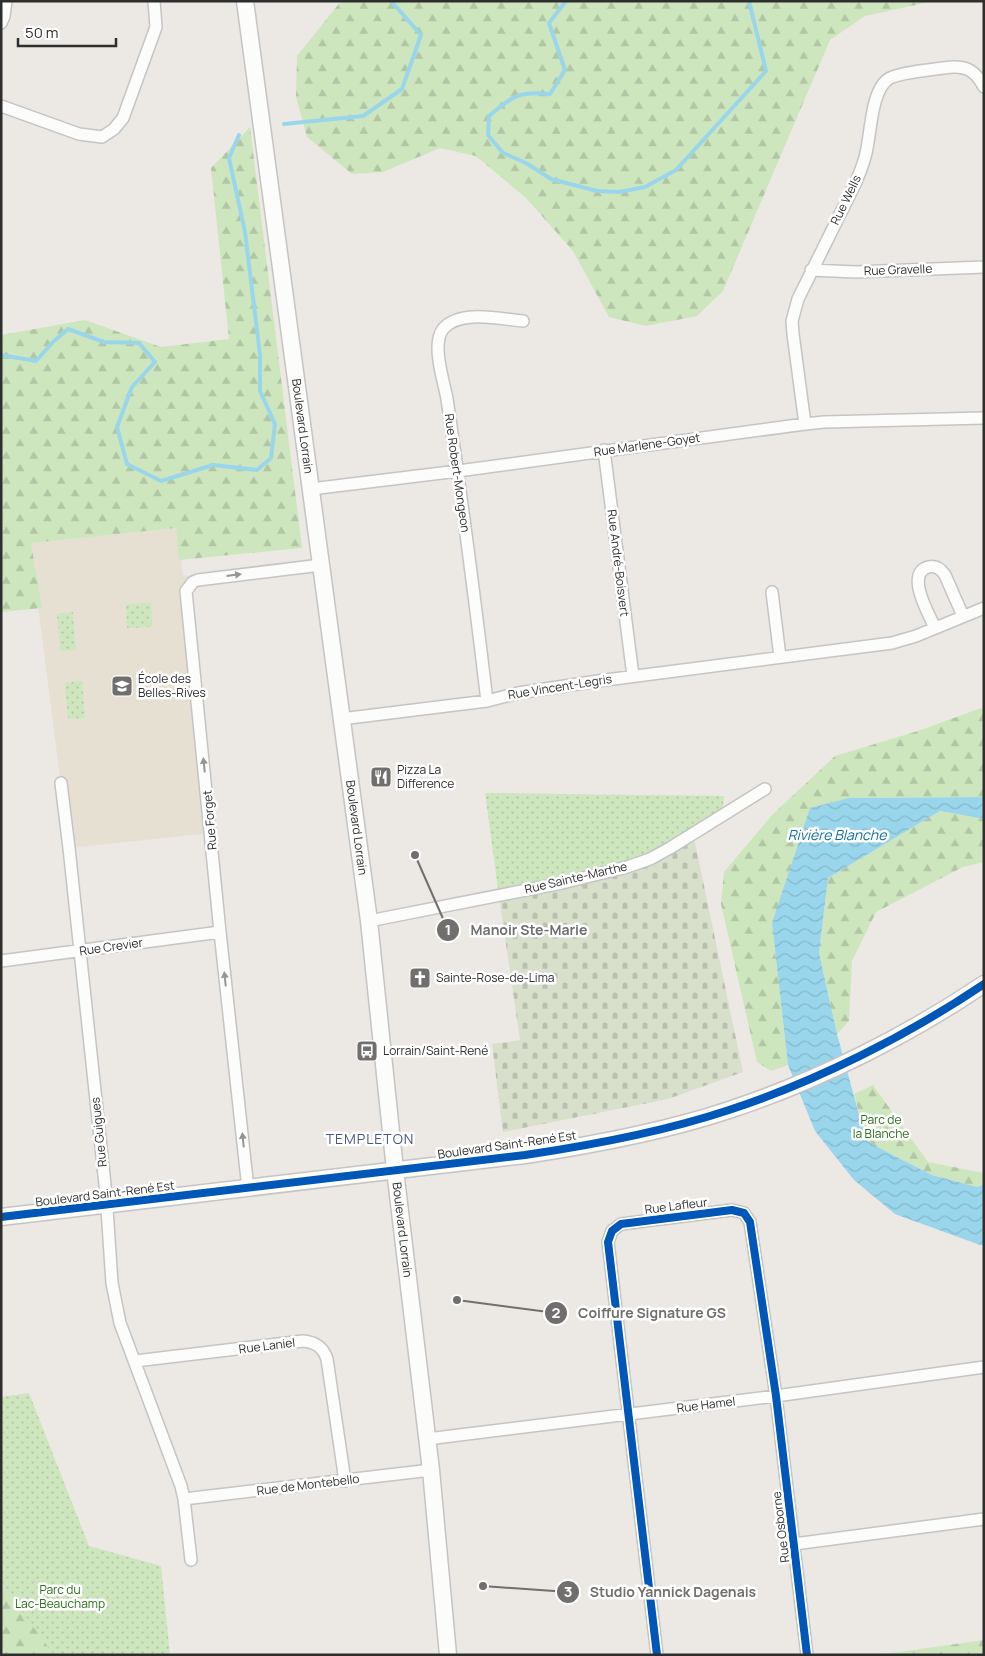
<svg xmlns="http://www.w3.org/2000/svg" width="985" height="1656" viewBox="0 0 985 1656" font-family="Manrope,sans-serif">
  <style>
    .education { fill: #e6e0d3 }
    .grass { fill: url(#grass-dots) }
    .forest { fill: url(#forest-firs) }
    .cemetery { fill: url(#cemetery-stones) }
    .water { fill: url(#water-waves) }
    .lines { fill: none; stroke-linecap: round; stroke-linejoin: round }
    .stream { stroke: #99d6ec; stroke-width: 4 }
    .street-casing { stroke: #c5c4c5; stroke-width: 14 }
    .secondary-casing { stroke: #c5c4c5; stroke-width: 19 }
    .street { stroke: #fcfcfb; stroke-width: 11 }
    .secondary { stroke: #fcfcfb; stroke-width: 16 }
    .cycleway-casing { stroke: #fff; stroke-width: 11 }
    .cycleway { stroke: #0057b8; stroke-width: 8 }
    .oneway { fill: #959594 }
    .labels { text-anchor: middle; stroke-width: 5; stroke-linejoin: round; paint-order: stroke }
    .street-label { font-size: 12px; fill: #2e2e2e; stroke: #fff }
    .poi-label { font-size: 12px; fill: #2e2e2e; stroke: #fff; text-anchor: start }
    .park-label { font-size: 12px; fill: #2c6e1b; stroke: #fff }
    .water-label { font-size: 14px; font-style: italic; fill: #0d6fa3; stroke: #fff }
    .neighbourhood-label { font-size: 14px; letter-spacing: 1px; fill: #4d5680; stroke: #fff }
    .leader { fill: none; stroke: #706f6e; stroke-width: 2 }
    .callout-dot { fill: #706f6e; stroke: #fff; stroke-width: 2 }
    .mark-label { font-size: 15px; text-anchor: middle; font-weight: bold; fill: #fff }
    .callout-label { font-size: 14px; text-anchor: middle; font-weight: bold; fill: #706f6e; stroke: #fff; stroke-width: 5; stroke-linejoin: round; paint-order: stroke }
  </style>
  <defs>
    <pattern id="grass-dots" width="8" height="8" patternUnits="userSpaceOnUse" patternTransform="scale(1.25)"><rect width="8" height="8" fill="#cee6be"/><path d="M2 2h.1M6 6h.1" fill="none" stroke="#b1c6a4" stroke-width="1.8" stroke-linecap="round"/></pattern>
    <pattern id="forest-firs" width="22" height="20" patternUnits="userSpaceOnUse" patternTransform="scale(1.25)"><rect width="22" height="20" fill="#cee6be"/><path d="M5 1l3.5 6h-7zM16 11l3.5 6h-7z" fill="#b1c6a4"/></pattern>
    <pattern id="cemetery-stones" width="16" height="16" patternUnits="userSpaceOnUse" patternTransform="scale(1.25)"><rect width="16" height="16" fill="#d8e0cc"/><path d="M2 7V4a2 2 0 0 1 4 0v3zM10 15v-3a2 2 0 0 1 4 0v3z" fill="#bac0b0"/></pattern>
    <pattern id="water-waves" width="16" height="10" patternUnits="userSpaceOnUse" patternTransform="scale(1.25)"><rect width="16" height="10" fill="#99d6ec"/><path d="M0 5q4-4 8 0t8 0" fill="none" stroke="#84b8cb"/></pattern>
  </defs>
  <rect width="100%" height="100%" fill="#ece8e4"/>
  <path class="education" d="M177 528 183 575 198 580 188 586 211 833 69 848 30 543Z"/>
  <path class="grass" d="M151 603 152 627 127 628 126 604Z
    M73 612 76 650 60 651 57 614Z
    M82 681 85 718 68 719 65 683Z
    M485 793 724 796 722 815 650 859 499 896Z
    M29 1393 89 1546 161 1566 170 1655H1V1397Z"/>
  <path class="forest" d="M341 1H934L865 16 830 40 723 291 697 316 646 326 609 317 573 251 526 198 476 156 440 148 383 172 352 174 307 137 296 97 297 56Z
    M250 127 302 548 179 560 176 528 31 543 42 608 1 612V335L85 320 161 347 229 339 211 168Z
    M984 707V797L849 798 772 923 788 1065 771 1071 757 1062 721 904 724 872 772 815 835 756 918 731Z
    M940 811 984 819V862L963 867 876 912 852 961 849 1021 837 1034 819 953 828 878Z
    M873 1085 928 1162 984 1173V1184L977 1187 932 1175 885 1151 866 1140 854 1094Z
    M1 1583 54 1655H1Z
    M984 1640V1655H885V1654Z"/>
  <path class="cemetery" d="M693 833 743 1072 668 1099 503 1132 492 1044 520 1040 499 896 610 872Z"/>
  <path class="water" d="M984 797V819L940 811 828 878 819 953 837 1034 866 1140 885 1151 932 1175 977 1187 984 1184V1245H980L895 1214 854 1180 815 1131 788 1065 772 923 810 808 849 798Z"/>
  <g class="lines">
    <path class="stream" d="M566 1 549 23 565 70 550 94C518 91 513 96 489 116L488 135 503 153 526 163 551 179 597 191 619 192 645 187 676 170 766 71 749 1
      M284 124 363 116 402 89 421 35 391 1
      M1 355 36 361 53 342 68 329 104 342 139 343 155 362 132 387 117 427 127 464 161 481 213 465 257 470 271 458 275 424 260 391V355L245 232 229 158 239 135"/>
    <g class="street-casing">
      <path id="street" d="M1 23 4 16 6 1
        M1 106 79 134 102 137 114 129 123 118 156 27 154 1
        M811 270 856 272 984 267
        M805 424 793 334 792 321 798 299 856 182C860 172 864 163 866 153 871 133 871 88 890 78 902 72 930 70 943 68 964 65 974 68 984 87
        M604 450 633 676
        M311 489 458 471 805 424 824 422 984 418
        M772 592 780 657
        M935 628C929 614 905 574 928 567 936 565 941 569 945 575L963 616
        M487 701C475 600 462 500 447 399 444 382 431 344 443 329 459 309 500 319 523 321
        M341 719 487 701 518 693 598 681 892 643 916 636 984 608
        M61 783 69 848 106 1194 112 1283 120 1323 181 1486 184 1499 191 1560
        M369 921 562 883 627 867 650 859 670 848 765 789
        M1 961 220 932
        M248 1189 220 932 186 591 193 582 198 580 321 565
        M135 1361 303 1341C315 1342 323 1347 327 1359L345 1481
        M427 1439 776 1396 984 1367
        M184 1499 431 1470
        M794 1544 984 1519
        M657 1655 608 1242 612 1231 621 1224 732 1210 744 1213 750 1222 776 1396 807 1655"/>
    </g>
    <g class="secondary-casing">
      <g id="secondary">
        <path id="s1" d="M245 1 369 921 395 1170 431 1470 448 1655"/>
        <path d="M1 1217 525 1155C593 1145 663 1132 729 1110 817 1081 907 1036 984 984"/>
      </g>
    </g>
    <use href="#street" class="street"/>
    <use href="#secondary" class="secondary"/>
    <g class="cycleway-casing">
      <path id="cycleway" d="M1 1217 525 1155C593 1145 663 1132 729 1110 817 1081 907 1036 984 984
        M657 1655 608 1242 612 1231 621 1224 732 1210 744 1213 750 1222 776 1396 807 1655"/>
    </g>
    <use href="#cycleway" class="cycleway"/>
  </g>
  <defs><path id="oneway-solid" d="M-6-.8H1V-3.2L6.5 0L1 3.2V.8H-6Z" transform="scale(1.25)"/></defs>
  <g class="oneway">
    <use href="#oneway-solid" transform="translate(234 575) rotate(-7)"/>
    <use href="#oneway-solid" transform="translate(204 765) rotate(-96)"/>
    <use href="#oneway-solid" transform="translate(225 979) rotate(-96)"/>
    <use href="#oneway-solid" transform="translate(243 1140) rotate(-96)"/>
  </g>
  <defs>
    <g id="school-square" transform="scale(1.125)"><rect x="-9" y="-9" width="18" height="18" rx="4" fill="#706f6e" stroke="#fff"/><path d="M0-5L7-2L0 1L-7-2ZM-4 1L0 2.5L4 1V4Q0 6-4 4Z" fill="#fff"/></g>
    <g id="restaurant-square" transform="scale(1.125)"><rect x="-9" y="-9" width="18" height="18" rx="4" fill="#706f6e" stroke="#fff"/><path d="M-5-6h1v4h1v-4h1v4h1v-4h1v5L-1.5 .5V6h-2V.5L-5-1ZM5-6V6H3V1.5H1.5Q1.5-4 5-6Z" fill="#fff"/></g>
    <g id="church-square" transform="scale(1.125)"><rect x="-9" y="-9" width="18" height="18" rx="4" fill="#706f6e" stroke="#fff"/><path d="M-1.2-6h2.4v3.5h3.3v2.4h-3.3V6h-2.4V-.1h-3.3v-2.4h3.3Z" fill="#fff"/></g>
    <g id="bus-square" transform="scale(1.125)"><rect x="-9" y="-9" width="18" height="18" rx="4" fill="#706f6e" stroke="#fff"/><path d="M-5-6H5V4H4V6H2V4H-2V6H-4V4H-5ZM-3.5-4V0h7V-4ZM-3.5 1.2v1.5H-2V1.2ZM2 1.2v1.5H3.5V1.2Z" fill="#fff"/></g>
  </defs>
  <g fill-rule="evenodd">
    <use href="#school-square" x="122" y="686"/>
    <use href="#restaurant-square" x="381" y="777"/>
    <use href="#church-square" x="420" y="978"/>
    <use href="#bus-square" x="367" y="1051"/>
  </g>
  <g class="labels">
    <g class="street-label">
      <text transform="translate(846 200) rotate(-64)" y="4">Rue Wells</text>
      <text transform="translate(898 270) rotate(-2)" y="4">Rue Gravelle</text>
      <text dy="4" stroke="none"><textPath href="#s1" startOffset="429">Boulevard Lorrain</textPath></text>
      <text transform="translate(647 445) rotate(-8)" y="4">Rue Marlene-Goyet</text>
      <text transform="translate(457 473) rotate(82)" y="4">Rue Robert-Mongeon</text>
      <text transform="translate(618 563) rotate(83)" y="4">Rue André-Boisvert</text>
      <text transform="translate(560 687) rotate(-9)" y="4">Rue Vincent-Legris</text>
      <text transform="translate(210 820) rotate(-95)" y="4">Rue Forget</text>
      <text dy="4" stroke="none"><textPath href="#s1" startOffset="834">Boulevard Lorrain</textPath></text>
      <text transform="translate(576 878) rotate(-13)" y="4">Rue Sainte-Marthe</text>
      <text transform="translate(111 947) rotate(-8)" y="4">Rue Crevier</text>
      <text transform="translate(99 1132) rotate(-96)" y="4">Rue Guigues</text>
      <text transform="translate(507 1145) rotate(-8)" y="4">Boulevard Saint-René Est</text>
      <text transform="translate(105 1194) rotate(-7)" y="4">Boulevard Saint-René Est</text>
      <text transform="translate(676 1206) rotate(-7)" y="4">Rue Lafleur</text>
      <text dy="4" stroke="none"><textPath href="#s1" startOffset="1239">Boulevard Lorrain</textPath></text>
      <text transform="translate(267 1346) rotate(-7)" y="4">Rue Laniel</text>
      <text transform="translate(706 1405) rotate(-7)" y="4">Rue Hamel</text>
      <text transform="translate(308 1485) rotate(-7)" y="4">Rue de Montebello</text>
      <text transform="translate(781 1527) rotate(-97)" y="4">Rue Osborne</text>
    </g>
    <g class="poi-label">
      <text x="138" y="683">École des<tspan x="138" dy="14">Belles-Rives</tspan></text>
      <text x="397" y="774">Pizza La<tspan x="397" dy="14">Difference</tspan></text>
      <text x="436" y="982">Sainte-Rose-de-Lima</text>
      <text x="383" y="1055">Lorrain/Saint-René</text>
    </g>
    <g class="park-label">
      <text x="881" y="1124">Parc de<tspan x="881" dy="14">la Blanche</tspan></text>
      <text x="60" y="1594">Parc du<tspan x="60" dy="14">Lac-Beauchamp</tspan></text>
    </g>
    <g class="water-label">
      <text x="837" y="840">Rivière Blanche</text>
    </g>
    <g class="neighbourhood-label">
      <text x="370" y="1144">TEMPLETON</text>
    </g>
  </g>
  <path class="leader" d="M415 855L448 930M457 1300L556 1313M483 1586L568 1592"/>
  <g class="callout-dot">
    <circle cx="415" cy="855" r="5"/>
    <circle cx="457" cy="1300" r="5"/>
    <circle cx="483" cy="1586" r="5"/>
    <circle cx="448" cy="930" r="12"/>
    <circle cx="556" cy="1313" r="12"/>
    <circle cx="568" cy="1592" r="12"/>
  </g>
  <g class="mark-label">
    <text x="448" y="935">1</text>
    <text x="556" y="1318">2</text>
    <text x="568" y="1597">3</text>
  </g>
  <g class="callout-label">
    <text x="529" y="935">Manoir Ste-Marie</text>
    <text x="652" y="1318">Coiffure Signature GS</text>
    <text x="673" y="1597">Studio Yannick Dagenais</text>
  </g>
  <rect width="985" height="1656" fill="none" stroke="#2e2e2e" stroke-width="5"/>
  <path d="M18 38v8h98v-8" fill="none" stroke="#2e2e2e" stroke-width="2.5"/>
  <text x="25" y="38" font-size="15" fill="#2e2e2e" stroke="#ffffff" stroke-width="4" paint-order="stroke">50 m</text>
</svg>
